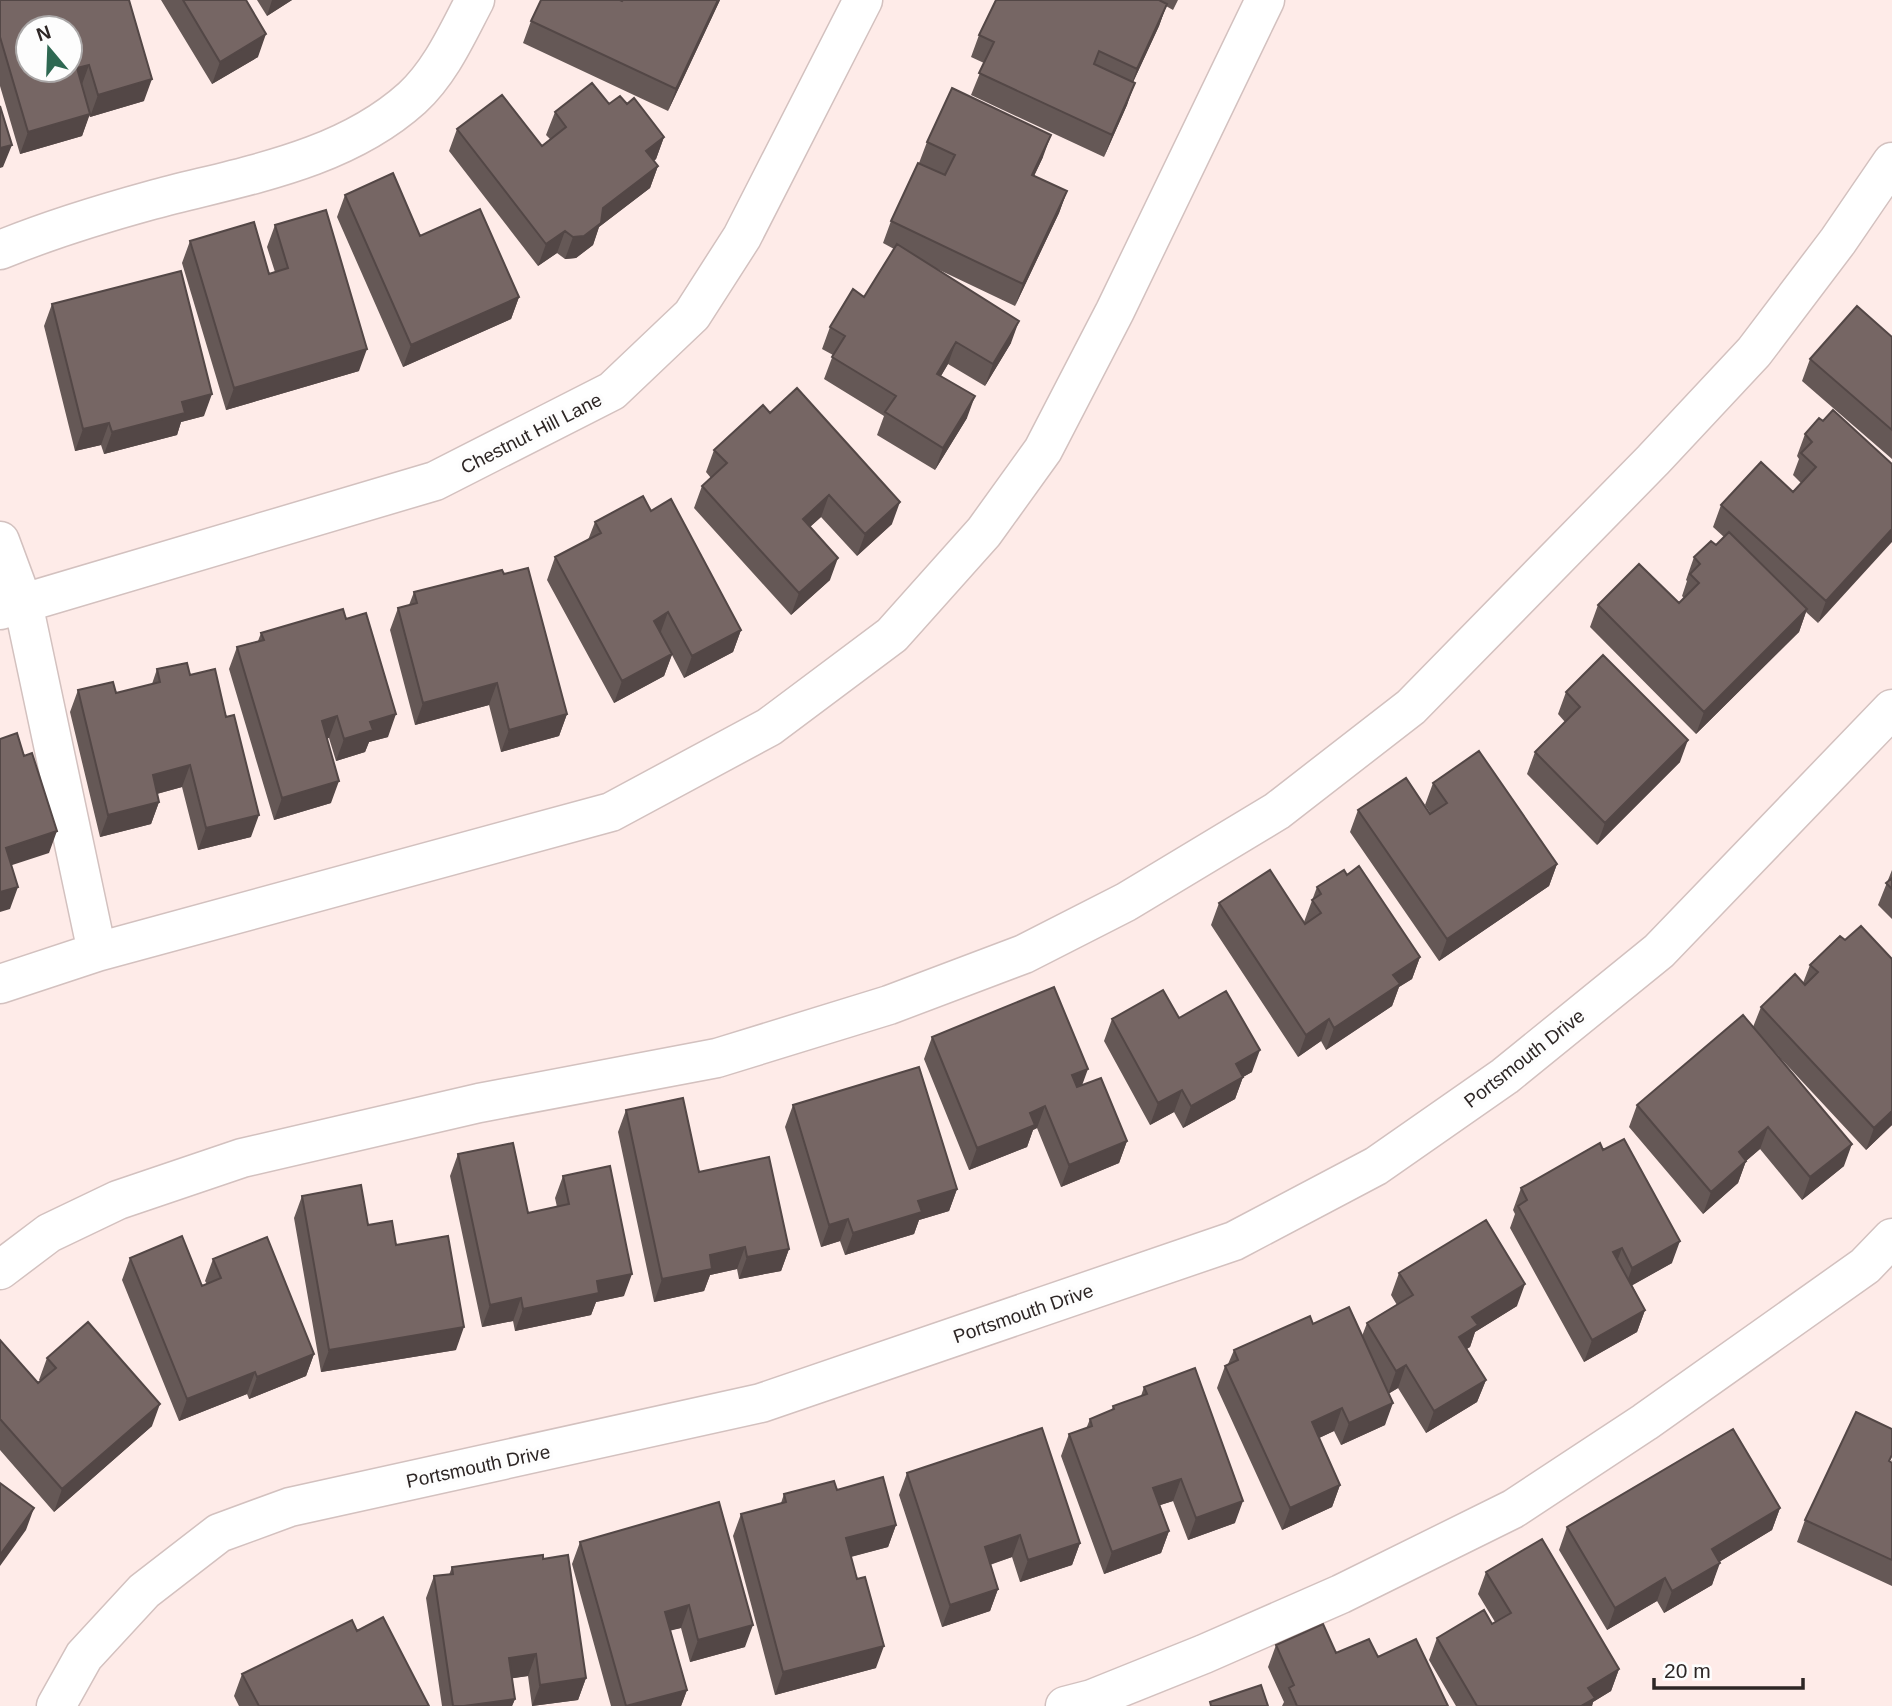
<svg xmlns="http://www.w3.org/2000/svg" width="1892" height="1706" viewBox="0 0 1892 1706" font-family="Arial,sans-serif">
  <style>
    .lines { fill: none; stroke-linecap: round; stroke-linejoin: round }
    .minor-casing { stroke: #d3c1bf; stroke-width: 41 }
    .minor { stroke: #fff; stroke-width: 38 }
    .wall { fill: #655856 }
    .shaded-wall { fill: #534746 }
    .building { fill: #766664; stroke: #534746; stroke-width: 2; fill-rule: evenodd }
    .labels { text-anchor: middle; stroke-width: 7; stroke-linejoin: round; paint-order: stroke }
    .street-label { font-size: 19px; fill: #2d2625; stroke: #fdfdfd }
  </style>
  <rect width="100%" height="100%" fill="#feebe8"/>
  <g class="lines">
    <g class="minor-casing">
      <path id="minor" d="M0 250C49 230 101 214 152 200 241 176 341 162 412 98 441 71 457 34 475 0
        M0 541 23 603 97 952
        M0 610 435 481 612 391 692 315 742 237 863 0
        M0 984 97 952 611 812 769 727 892 635 984 532 1043 450 1115 311 1265 0
        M0 1270 49 1233 118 1200 242 1158 479 1103 717 1058 889 1005 1024 954 1126 902 1277 811 1411 707 1653 460 1754 352 1838 241 1892 162
        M56 1706 84 1656 144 1591 219 1533 290 1507 761 1403 1234 1241 1376 1166 1505 1076 1659 951 1892 709
        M1065 1706 1092 1699 1204 1654 1341 1594 1513 1509 1645 1422 1865 1266 1892 1238"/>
    </g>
    <use href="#minor" class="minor"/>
  </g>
  <path class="wall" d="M0 0 144 101 90 117 89 115 82 136 20 154 0 86Z
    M161 0H246L258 57 212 84Z
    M257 0H292L267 16Z
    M541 0H720L668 111 523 43 531 21Z
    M996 0H1178L1173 10 1166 6 1159 26 1133 82 1127 105 1104 157 971 95 984 63 971 57 979 35Z
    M609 104H627L664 137 656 159 654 161 658 166 650 188 599 227 593 245 576 258 565 259 557 253 538 266 449 151 457 129 542 146 550 139 546 135 555 112Z
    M927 142 1043 157 1034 176 1067 191 1059 213 1015 306 931 266 1011 343 985 386 948 364 941 376 967 418 935 470 877 435 884 416 824 379 833 355 822 349 830 327 864 297 894 249 883 243 891 221 919 163Z
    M345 195 420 236 519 297 511 319 403 367 337 217Z
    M275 225 359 371 226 410 182 263 190 241 269 274 275 272 267 247Z
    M52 304 204 416 181 422 177 435 104 454 101 445 75 451 44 326Z
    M1892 337V459L1802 381 1810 359Z
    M770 413 892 524 857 556 821 517 810 527 830 580 791 615 694 508 702 486 711 478 706 472 714 450Z
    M1805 434 1892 464 1818 623 1806 612 1799 632 1696 734 1590 627 1598 605 1679 603 1684 598 1682 596 1687 581 1686 580 1694 557 1716 545 1724 537 1713 527 1721 505 1793 492 1801 483 1793 475 1799 459 1797 456Z
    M651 511 741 630 733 652 684 678 672 655 664 676 614 703 547 580 555 557 588 540 595 522Z
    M414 592 567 714 559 736 501 752 489 705 415 725 390 630 398 608 409 605Z
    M346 619 388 737 369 742 365 752 336 761 329 738H327L331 803 274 820 229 669 237 647 258 641 261 633Z
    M157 669 190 675 251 837 198 850 182 787 157 794 159 802 151 824 100 837 70 712 78 690 116 693 152 684Z
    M1566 692 1680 762 1597 845 1527 774 1535 752 1565 722 1558 714Z
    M1433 783 1557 864 1549 886 1439 961 1350 832 1358 810 1430 814H1431L1425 805Z
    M1892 870V919L1878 905Z
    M1347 875 1420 957 1412 979 1399 987 1392 1006 1326 1050 1321 1041 1298 1057 1211 925 1219 903 1304 922 1317 887Z
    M1840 936 1892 1125 1866 1150 1773 1050 1844 1166 1802 1200 1760 1149 1746 1161 1738 1183 1703 1214 1629 1127 1637 1105 1753 1027 1761 1007 1803 983 1810 965Z
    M1179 1018 1252 1072 1243 1077 1235 1099 1183 1128 1174 1112 1150 1125 1104 1041 1112 1019Z
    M932 1037 1082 1085 1127 1141 1119 1163 1061 1187 1037 1128 1033 1130 1027 1147 969 1170 924 1059Z
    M793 1105 957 1189 949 1211 919 1220 914 1234 845 1255 840 1241 821 1247 785 1127Z
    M626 1110 789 1249 781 1271 739 1279 737 1269 710 1275 704 1291 654 1302 618 1132Z
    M458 1154 528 1213 557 1207 555 1198 563 1176 624 1296 596 1302 591 1315 515 1331 513 1321 482 1327 450 1176Z
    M1521 1188 1672 1263 1632 1285 1645 1310 1637 1332 1584 1362 1510 1228 1515 1214 1513 1210Z
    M302 1196 368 1225 396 1245 456 1350 321 1372 294 1218Z
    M130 1258 202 1286 207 1284 205 1281 213 1259 314 1354 306 1376 249 1399 247 1394 179 1421 122 1280Z
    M1399 1273 1517 1306 1475 1332 1470 1347 1466 1349 1486 1380 1477 1402 1426 1433 1398 1388 1388 1394 1385 1425 1341 1445 1334 1431 1319 1438 1340 1485 1332 1507 1282 1530 1217 1388 1225 1366 1228 1364 1234 1350 1313 1324 1362 1336 1367 1323 1397 1305 1391 1295Z
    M0 1340 38 1383 41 1381 39 1380 47 1358 152 1426 54 1512 0 1450Z
    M1144 1387 1235 1523 1188 1540 1173 1501 1160 1505 1169 1531 1161 1553 1104 1574 1061 1456 1069 1434 1086 1429 1090 1419 1112 1410 1113 1406 1141 1396Z
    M1892 1460 1891 1462 1892 1463V1586L1797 1542 1805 1520Z
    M907 1473 1080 1543 1072 1565 1020 1582 1012 1557 990 1565 998 1589 990 1611 942 1627 899 1495Z
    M837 1490 896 1525 888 1547 851 1557 876 1668 775 1695 733 1536 741 1514 781 1503 784 1494Z
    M719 1502 745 1647 690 1662 681 1628 670 1630 687 1690 681 1706H611L572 1564 580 1542Z
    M1780 1508 1772 1530 1719 1562 1712 1585 1664 1613 1657 1601 1607 1630 1559 1550 1567 1527Z
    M543 1559 586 1678 578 1700 532 1706 528 1676 512 1678 515 1699 512 1706H442L426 1598 434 1576 449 1575 452 1567Z
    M1486 1572 1619 1669 1611 1691 1593 1702 1592 1706H1456L1429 1660 1437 1638 1495 1622 1478 1594Z
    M357 1631 429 1706H239L234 1696 242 1674Z
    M1276 1645 1336 1653 1378 1657 1448 1706H1282L1284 1702 1268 1667Z"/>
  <path class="shaded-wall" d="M272 0H292L267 16Z
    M718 0H720L668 111 676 89Z
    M1167 4 1159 26 1129 91 1137 69Z
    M266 34 258 57 212 84 220 62Z
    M89 65 81 87 77 68Z
    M152 79 144 101 90 117 98 95Z
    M1135 83 1127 105 1104 157 1112 135Z
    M90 114 82 136 20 154 28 132Z
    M1051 135 1043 157 1024 197 1032 175Z
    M664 137 656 159 638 173 646 151Z
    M12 145 3 167 0 168V148Z
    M658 166 650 188 599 227 593 245 576 258 565 259 573 237 603 208Z
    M1067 191 1059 213 1015 306 1023 284Z
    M565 231 557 253 538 266 546 244Z
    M519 297 511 319 403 367 411 345Z
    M1019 321 1011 343 985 386 993 364Z
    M956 342 948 364 929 396 937 374Z
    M367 349 359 371 226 410 234 388Z
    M212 394 204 416 181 422 177 435 104 454 112 432 182 402Z
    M975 396 967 418 935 470 943 448Z
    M109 423 101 445 75 451 83 429Z
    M829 495 821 517 794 541 803 519Z
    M900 502 892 524 857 556 865 534Z
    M1892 529V542L1818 623 1826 601Z
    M838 558 830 580 791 615 799 593Z
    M1807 609 1799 632 1696 734 1704 712Z
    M668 612 660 634 654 621Z
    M741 630 733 652 684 678 692 656Z
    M672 654 664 676 614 703 622 681Z
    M497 683 489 705 415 725 423 703Z
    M396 714 388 737 369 742 365 752 336 761 344 739 370 722Z
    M567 714 559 736 501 752 509 730Z
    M337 716 329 738 314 743 322 721Z
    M1688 740 1680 762 1597 845 1605 823Z
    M190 765 182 787 145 797 153 775Z
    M339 781 331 803 274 820 282 798Z
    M159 802 151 824 100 837 108 815Z
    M259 815 251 837 198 850 206 828Z
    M57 831 49 853 0 869 6 848Z
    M1557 864 1549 886 1439 961 1447 939Z
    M18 887 10 909 0 912V892Z
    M1420 957 1412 979 1399 987 1392 1006 1326 1050 1334 1028 1393 975Z
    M1329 1019 1321 1041 1298 1057 1306 1035Z
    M1260 1050 1252 1072 1243 1077 1235 1099 1183 1128 1191 1106 1236 1064Z
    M1088 1069 1080 1091 1064 1097 1072 1075Z
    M1182 1090 1174 1112 1150 1125 1158 1103Z
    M1045 1106 1037 1128 1033 1130 1027 1147 969 1170 977 1148 1030 1113Z
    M1892 1111V1125L1866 1150 1874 1128Z
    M1768 1127 1760 1149 1746 1161 1738 1183 1703 1214 1711 1192 1739 1152Z
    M1127 1141 1119 1163 1061 1187 1069 1165Z
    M1852 1144 1844 1166 1802 1200 1810 1177Z
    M957 1189 949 1211 919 1220 914 1234 845 1255 853 1233 918 1201Z
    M848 1219 840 1241 821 1247 829 1225Z
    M1680 1241 1672 1263 1624 1290 1632 1268Z
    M745 1247 737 1269 710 1275 704 1291 654 1302 662 1279 710 1255Z
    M1622 1248 1614 1270 1613 1252Z
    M789 1249 781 1271 739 1279 747 1257Z
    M632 1274 624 1296 596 1302 591 1315 515 1331 523 1309 597 1281Z
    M1525 1284 1517 1306 1475 1332 1470 1347 1451 1359 1459 1337 1472 1317Z
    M521 1298 513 1321 482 1327 490 1305Z
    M1645 1310 1637 1332 1584 1362 1592 1340Z
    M464 1327 456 1350 321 1372 329 1350Z
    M314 1354 306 1376 249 1399 257 1377Z
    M1406 1365 1398 1388 1388 1394 1396 1371Z
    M255 1372 247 1394 179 1421 187 1399Z
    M1486 1380 1477 1402 1426 1433 1434 1411Z
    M1393 1403 1385 1425 1341 1445 1349 1423Z
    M160 1404 152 1426 54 1512 62 1489Z
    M1342 1408 1334 1431 1304 1445 1312 1422Z
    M1181 1479 1173 1501 1145 1510 1153 1488Z
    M1340 1485 1332 1507 1282 1530 1290 1508Z
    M1243 1501 1235 1523 1188 1540 1196 1518Z
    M34 1508 26 1530 0 1566V1555Z
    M1780 1508 1772 1530 1704 1571 1712 1549Z
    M896 1525 888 1547 838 1560 846 1538Z
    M1169 1531 1161 1553 1104 1574 1112 1552Z
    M1020 1535 1012 1557 976 1569 985 1547Z
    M1080 1543 1072 1565 1020 1582 1028 1560Z
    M1720 1563 1712 1585 1664 1613 1672 1591Z
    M1665 1578 1657 1601 1607 1630 1615 1608Z
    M998 1589 990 1611 942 1627 950 1605Z
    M689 1605 681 1628 657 1634 665 1612Z
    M753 1625 745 1647 690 1662 698 1640Z
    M884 1646 876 1668 775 1695 783 1672Z
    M536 1654 528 1676 501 1680 509 1658Z
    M1619 1669 1611 1691 1593 1702 1592 1706H1581L1588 1688Z
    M586 1678 578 1700 532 1706 540 1685Z
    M687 1690 681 1706H628Z
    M515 1699 512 1706H464Z"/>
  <path class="building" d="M0 0H129L152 79 98 95 89 65 77 68 90 114 28 132 0 37ZM28 28H70V70H28Z
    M183 0H246L266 34 220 62Z
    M541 0H620L622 1 623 0H718L676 89 531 21Z
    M996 0H1159L1167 4 1137 69 1099 51 1094 64 1135 83 1112 135 979 73 994 42 979 35Z
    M592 83 609 104 620 96 627 104 634 98 664 137 646 151 658 166 603 208 601 223 584 236 573 237 565 231 546 244 457 129 502 95 542 146 566 127 555 112Z
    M952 88 1051 135 1032 175 1067 191 1023 284 891 221 918 163 945 175 955 155 927 142Z
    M0 106 12 145 0 148Z
    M393 173 420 236 480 209 519 297 411 345 345 195Z
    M326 210 367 349 234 388 190 241 254 222 269 274 288 268 275 225Z
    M897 244 1019 321 993 364 956 342 937 374 975 396 943 448 885 412 896 396 832 357 845 336 830 327 853 289 864 297Z
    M181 271 212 394 182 402 185 413 112 432 109 423 83 429 52 304Z
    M1857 306 1892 337V430L1810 359Z
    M797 388 900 502 865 534 829 495 803 519 838 558 799 593 702 486 727 463 714 450 763 405 770 413Z
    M1833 410 1892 464V529L1826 601 1721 505 1761 462 1793 492 1816 467 1801 453 1812 442 1805 434 1819 418 1823 421Z
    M643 496 651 511 671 499 741 630 692 656 668 612 654 621 672 654 622 681 555 557 601 533 595 522Z
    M1729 532 1807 609 1704 712 1598 605 1639 564 1679 603 1699 583 1690 574 1700 564 1694 557 1711 541 1716 545Z
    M528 568 567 714 509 730 497 683 423 703 398 608 417 603 414 592 502 570 504 574Z
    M343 609 346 619 366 613 396 714 370 722 373 730 344 739 337 716 322 721 339 781 282 798 237 647 264 640 261 633Z
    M1603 655 1688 740 1605 823 1535 752 1580 707 1566 692Z
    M187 663 190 675 215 669 226 717 234 715 259 815 206 828 190 765 153 775 159 802 108 815 78 690 113 682 116 693 160 682 157 669Z
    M17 733 24 756 32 753 57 831 6 848 18 887 0 892V739Z
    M1479 751 1557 864 1447 939 1358 810 1406 778 1430 814 1447 803 1433 783Z
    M1359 866 1420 957 1393 975 1400 984 1334 1028 1329 1019 1306 1035 1219 903 1270 870 1305 924 1321 913 1312 900 1321 894 1317 887 1344 870 1347 875Z
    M1892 878V889L1886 883Z
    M1861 926 1892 959V1111L1874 1128 1761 1007 1795 974 1805 985 1818 972 1810 965 1840 936 1845 940Z
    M1054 987 1088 1069 1072 1075 1077 1087 1101 1078 1127 1141 1069 1165 1045 1106 1030 1113 1035 1125 977 1148 932 1037Z
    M1163 990 1179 1018 1226 991 1260 1050 1236 1064 1243 1077 1191 1106 1182 1090 1158 1103 1112 1019Z
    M1743 1015 1852 1144 1810 1177 1768 1127 1739 1152 1746 1161 1711 1192 1637 1105Z
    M919 1067 957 1189 918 1201 922 1212 853 1233 848 1219 829 1225 793 1105Z
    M683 1098 699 1172 769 1157 789 1249 747 1257 745 1247 710 1255 712 1269 662 1279 626 1110Z
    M1624 1139 1680 1241 1632 1268 1622 1248 1613 1252 1645 1310 1592 1340 1518 1206 1527 1200 1521 1188 1600 1143 1603 1150Z
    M513 1143 528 1213 569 1204 563 1176 610 1166 632 1274 597 1281 599 1293 523 1309 521 1298 490 1305 458 1154Z
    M361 1185 368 1225 392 1221 396 1245 448 1236 464 1327 329 1350 302 1196Z
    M1486 1220 1525 1284 1472 1317 1478 1325 1459 1337 1486 1380 1434 1411 1406 1365 1396 1371 1367 1323 1413 1295 1399 1273Z
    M182 1236 202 1286 221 1278 213 1259 267 1237 314 1354 257 1377 255 1372 187 1399 130 1258Z
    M1349 1307 1393 1403 1349 1423 1342 1408 1312 1422 1340 1485 1290 1508 1225 1366 1238 1360 1234 1350 1310 1316 1313 1324Z
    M88 1322 160 1404 62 1489 0 1419V1340L38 1383 56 1368 47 1358Z
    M1195 1368 1243 1501 1196 1518 1181 1479 1153 1488 1169 1531 1112 1552 1069 1434 1092 1426 1090 1419 1114 1409 1113 1406 1147 1394 1144 1387Z
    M1856 1412 1892 1429V1455L1889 1461 1892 1463V1560L1805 1520Z
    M1042 1428 1080 1543 1028 1560 1020 1535 985 1547 998 1589 950 1605 907 1473Z
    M1733 1429 1780 1508 1712 1549 1720 1563 1672 1591 1665 1578 1615 1608 1567 1527Z
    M883 1477 896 1525 846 1538 857 1579 865 1577 884 1646 783 1672 741 1514 786 1502 784 1494 834 1481 837 1490Z
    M0 1483 34 1508 0 1555Z
    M719 1502 753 1625 698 1640 689 1605 665 1612 687 1690 626 1706 580 1542Z
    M1542 1539 1619 1669 1588 1688 1595 1698 1581 1706H1477L1437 1638 1484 1610 1492 1624 1511 1613 1486 1572Z
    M543 1555V1559L568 1555 586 1678 540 1685 536 1654 509 1658 515 1699 464 1706H453L434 1576 453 1574 452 1567Z
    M383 1617 429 1706H259L242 1674 352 1620 357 1631Z
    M1323 1624 1336 1653 1369 1639 1378 1657 1416 1639 1448 1706H1297L1289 1688 1294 1685 1276 1645Z
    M1261 1685 1268 1706H1211L1210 1702Z"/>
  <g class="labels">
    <g class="street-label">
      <text transform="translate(531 433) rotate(-27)" y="7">Chestnut Hill Lane</text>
      <text transform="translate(1524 1058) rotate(-38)" y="7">Portsmouth Drive</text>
      <text transform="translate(1023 1313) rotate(-19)" y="7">Portsmouth Drive</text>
      <text transform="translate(478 1466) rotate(-12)" y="7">Portsmouth Drive</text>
    </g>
  </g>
  <g transform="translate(49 49) rotate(341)"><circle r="33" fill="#fdfdfd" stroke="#aaa7a7" stroke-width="2"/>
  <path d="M0-5L12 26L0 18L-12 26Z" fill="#2e6852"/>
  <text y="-10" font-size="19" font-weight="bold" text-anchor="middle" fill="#2d2625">N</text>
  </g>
  <path d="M1654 1678v10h149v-10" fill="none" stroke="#2d2625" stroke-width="3.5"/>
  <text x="1664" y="1678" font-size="21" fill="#2d2625" stroke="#fdfdfd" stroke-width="5" paint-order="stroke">20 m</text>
</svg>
